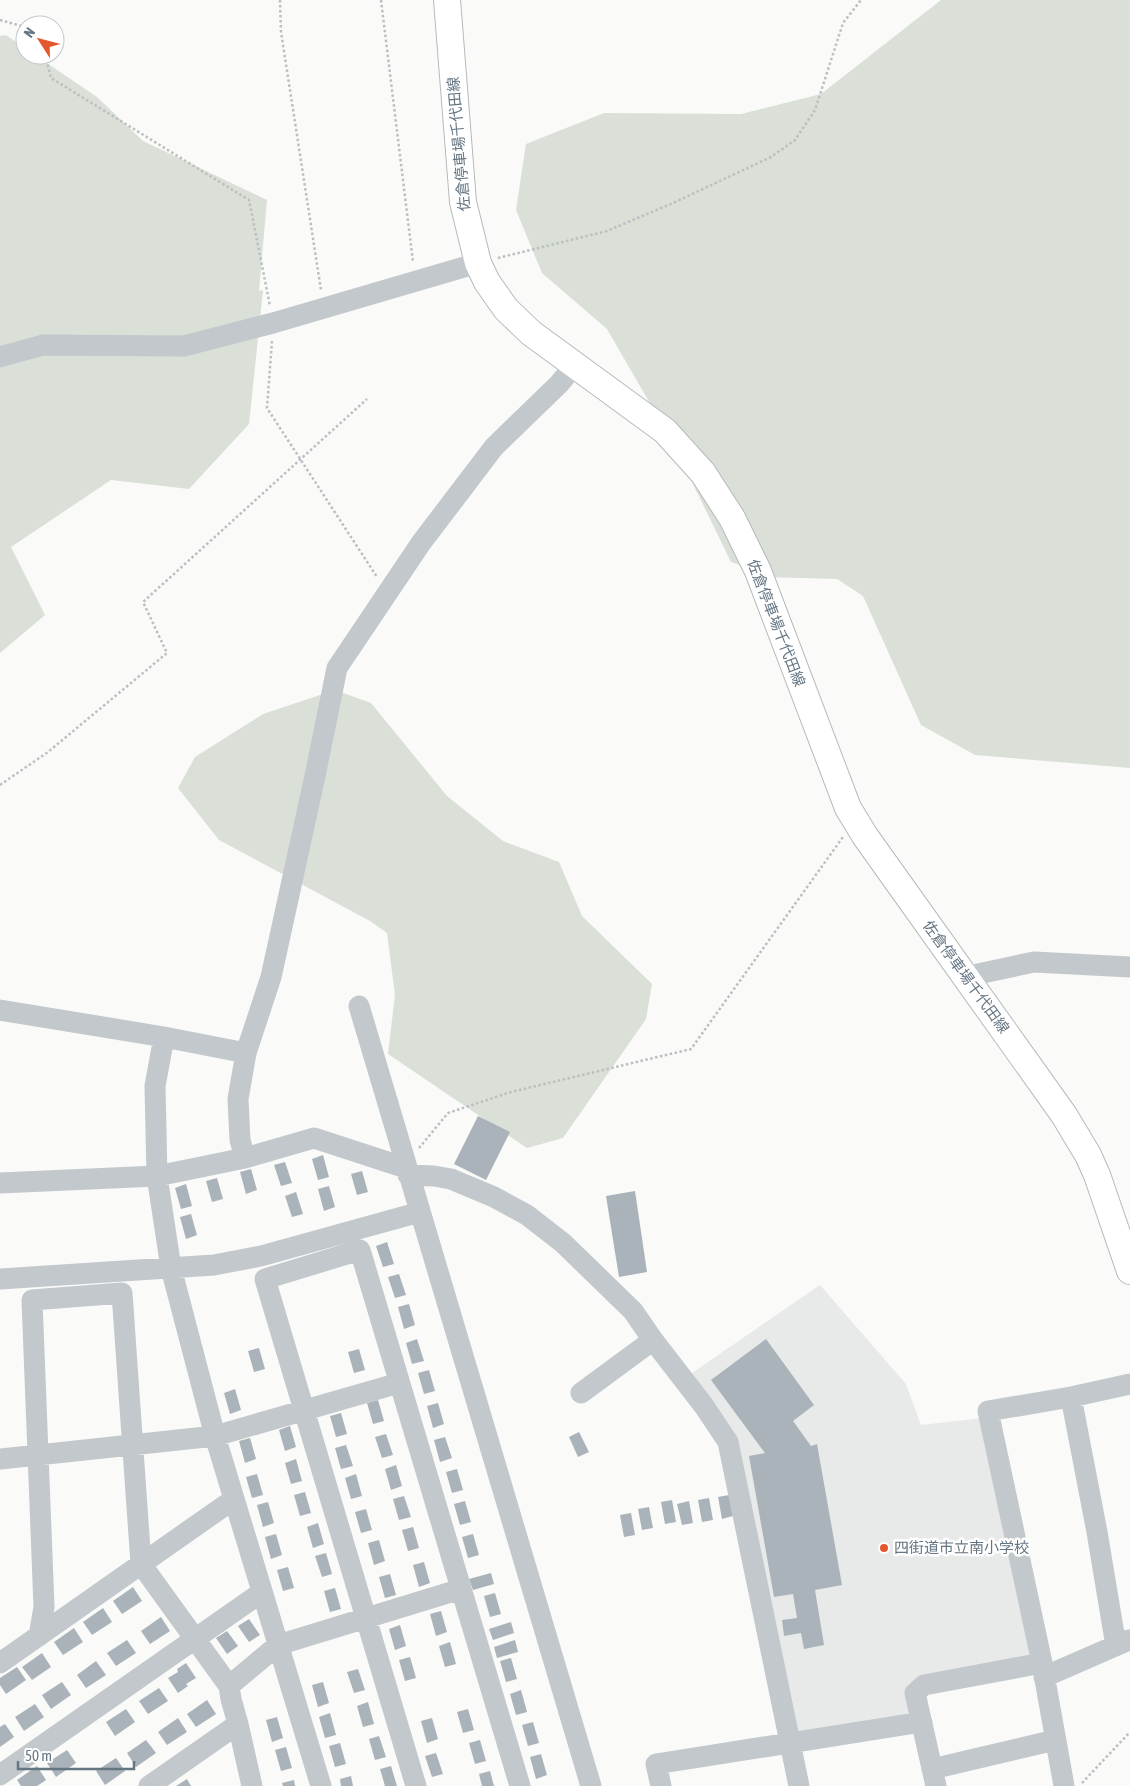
<svg xmlns="http://www.w3.org/2000/svg" width="1130" height="1786" viewBox="0 0 1130 1786" font-family="'Asap Condensed','Noto Sans JP',sans-serif">
  <style>
    .built { fill: #e8e9e9 }
    .green { fill: #dadfd7 }
    .building { fill: #aab3b9 }
    .lines { fill: none; stroke-linecap: round; stroke-linejoin: round }
    .major-casing { stroke: #b5babe; stroke-width: 28 }
    .path { stroke: #bbbfc2; stroke-width: 2.5; stroke-dasharray: 2.5 2.5; stroke-linecap: butt }
    .minor { stroke: #c3c8cc; stroke-width: 21 }
    .major { stroke: #fff; stroke-width: 26 }
    .poi-dot { fill: #e4572e; stroke: #fff; stroke-width: 2 }
    .labels { text-anchor: middle; stroke-width: 5; stroke-linejoin: round; paint-order: stroke }
    .street-label { font-size: 15px; fill: #657683; stroke: #fff }
    .poi-label { font-size: 15px; fill: #657683; stroke: #fff; text-anchor: start }
  </style>
  <rect width="100%" height="100%" fill="#fafaf8"/>
  <path class="built" d="M820 1285 906 1384 921 1425 984 1418 1031 1655 909 1683 915 1716 798 1735 737 1440 689 1375Z"/>
  <path class="green" d="M941 0H1130V768L975 755 921 725 863 596 837 579 765 577 757 571 731 562 674 445 607 329 542 273 516 210 526 144 604 113 741 114 821 94Z
    M6 35 25 48V55H35L97 97 143 141 267 200 259 291 263 290 249 424 189 489 111 480 11 547 45 615 0 653V36Z
    M335 690 371 703 447 796 503 841 559 862 582 916 652 984 646 1019 563 1138 527 1148 388 1054 395 995 387 933 370 921 219 840 178 788 195 757 263 714Z"/>
  <path class="building" d="M478 1116 510 1132 486 1180 454 1164Z
    M323 1155 329 1177 318 1180 312 1159Z
    M285 1162 292 1183 281 1186 274 1165Z
    M251 1169 257 1190 246 1194 240 1172Z
    M362 1171 368 1192 357 1195 351 1174Z
    M217 1178 223 1199 212 1202 206 1181Z
    M186 1184 192 1206 181 1209 175 1188Z
    M329 1186 335 1207 324 1211 318 1189Z
    M635 1191 647 1272 619 1277 606 1196Z
    M296 1192 303 1214 292 1217 285 1196Z
    M191 1214 197 1235 186 1239 180 1217Z
    M387 1242 394 1264 383 1267 376 1246Z
    M399 1274 406 1295 395 1298 388 1277Z
    M409 1304 415 1325 404 1329 398 1307Z
    M417 1339 424 1361 412 1364 406 1343Z
    M766 1339 814 1405 793 1421 811 1446 817 1444 842 1585 815 1590 824 1645 804 1649 801 1633 784 1636 782 1620 797 1618 793 1594 774 1597 749 1456 765 1453 711 1380Z
    M259 1348 265 1369 254 1372 248 1351Z
    M359 1349 365 1370 354 1373 348 1352Z
    M429 1370 435 1391 424 1394 418 1373Z
    M235 1389 241 1410 230 1414 224 1393Z
    M378 1400 384 1421 373 1424 367 1403Z
    M438 1403 444 1424 433 1428 427 1406Z
    M341 1413 347 1434 336 1437 330 1416Z
    M290 1426 296 1447 285 1451 279 1430Z
    M579 1432 589 1452 578 1457 569 1437Z
    M386 1434 393 1455 382 1458 375 1437Z
    M445 1437 452 1458 440 1462 434 1440Z
    M250 1438 256 1459 245 1463 239 1441Z
    M346 1445 353 1466 341 1469 335 1448Z
    M296 1459 302 1481 291 1484 285 1463Z
    M396 1465 402 1486 391 1490 385 1469Z
    M457 1469 463 1490 452 1493 446 1472Z
    M257 1474 263 1495 252 1498 246 1477Z
    M356 1474 362 1496 351 1499 345 1478Z
    M305 1492 311 1513 300 1516 294 1495Z
    M729 1495 733 1516 722 1519 718 1497Z
    M404 1496 411 1517 399 1520 393 1499Z
    M709 1498 713 1520 702 1522 698 1500Z
    M672 1500 676 1522 665 1524 661 1502Z
    M465 1501 471 1522 460 1525 454 1504Z
    M689 1501 693 1523 682 1525 677 1504Z
    M268 1502 274 1523 263 1527 257 1505Z
    M649 1507 653 1528 642 1530 638 1509Z
    M366 1509 372 1530 361 1533 355 1512Z
    M631 1513 635 1535 624 1537 620 1515Z
    M318 1523 324 1544 313 1548 307 1527Z
    M413 1527 419 1548 408 1551 402 1530Z
    M276 1534 282 1555 271 1559 265 1537Z
    M473 1534 479 1555 468 1558 462 1537Z
    M379 1540 385 1561 374 1565 368 1543Z
    M326 1553 332 1574 322 1577 315 1556Z
    M424 1562 430 1583 419 1587 413 1565Z
    M288 1567 294 1588 283 1591 277 1570Z
    M491 1573 494 1584 473 1590 469 1579Z
    M390 1574 396 1595 385 1598 379 1577Z
    M133 1587 142 1601 122 1614 113 1601Z
    M335 1588 341 1609 330 1612 324 1591Z
    M495 1593 501 1614 490 1617 484 1596Z
    M103 1608 112 1622 92 1635 83 1622Z
    M441 1611 447 1632 436 1636 430 1614Z
    M161 1617 170 1631 150 1644 141 1631Z
    M249 1619 260 1635 249 1642 238 1626Z
    M511 1622 514 1633 493 1640 489 1629Z
    M400 1625 406 1646 395 1650 389 1629Z
    M74 1628 83 1642 63 1655 54 1642Z
    M227 1631 238 1646 227 1654 216 1638Z
    M127 1640 136 1653 116 1666 107 1653Z
    M515 1640 518 1652 497 1658 494 1647Z
    M450 1642 456 1664 445 1667 439 1646Z
    M42 1653 51 1667 32 1680 22 1667Z
    M410 1657 416 1678 405 1681 399 1660Z
    M511 1658 517 1679 506 1682 500 1661Z
    M96 1661 106 1675 86 1688 77 1675Z
    M186 1663 196 1678 186 1684 188 1686 178 1693 168 1678 178 1672 177 1669Z
    M17 1667 26 1680 6 1694 0 1685V1678Z
    M358 1669 365 1690 354 1693 347 1672Z
    M62 1682 71 1695 51 1709 42 1695Z
    M323 1682 329 1703 318 1707 312 1685Z
    M159 1688 168 1701 148 1714 139 1701Z
    M521 1690 527 1712 516 1715 510 1694Z
    M207 1700 216 1714 196 1727 187 1714Z
    M368 1702 374 1724 363 1727 357 1706Z
    M35 1704 44 1717 24 1731 15 1717Z
    M126 1709 135 1722 115 1736 106 1722Z
    M468 1709 474 1730 463 1733 457 1712Z
    M330 1713 336 1735 325 1738 319 1717Z
    M277 1717 283 1738 272 1742 266 1720Z
    M178 1718 187 1732 167 1745 158 1732Z
    M432 1718 438 1739 427 1743 421 1721Z
    M533 1722 539 1743 528 1746 522 1725Z
    M5 1724 14 1737 0 1747V1727Z
    M379 1736 386 1757 375 1760 369 1739Z
    M146 1740 156 1753 136 1767 127 1753Z
    M480 1740 486 1761 475 1764 469 1743Z
    M340 1743 346 1764 335 1767 329 1746Z
    M286 1747 292 1768 281 1771 275 1750Z
    M67 1750 76 1763 56 1777 47 1763Z
    M436 1753 443 1774 432 1777 425 1756Z
    M541 1754 547 1775 536 1779 530 1757Z
    M116 1758 125 1771 105 1785 96 1771Z
    M37 1766 46 1780 37 1786H21L17 1780Z
    M391 1766 397 1786H385L380 1769Z
    M490 1771 494 1786H482L479 1774Z
    M351 1776 353 1786H341L340 1779Z
    M187 1779 191 1786H176Z
    M294 1780 295 1786H283L282 1783Z"/>
  <g class="lines">
    <g class="major-casing">
      <path id="major" d="M447 0 463 202 478 263 487 282 506 309 531 333 665 431 703 473 732 518 758 571 848 808 865 836 1064 1115 1088 1155 1097 1175 1130 1271"/>
    </g>
    <path class="path" d="M280 0 281 32 321 290
      M381 0 413 262
      M0 20 25 27
      M45 55 51 78 249 200 270 306
      M498 258 607 231 673 203 771 157 795 140 815 110 843 23 861 0
      M272 341 267 408 377 577
      M0 785 48 752 167 653 143 602 367 399
      M419 1148 448 1113 511 1092 691 1049 843 837
      M1082 1783 1130 1732"/>
    <path class="minor" d="M0 357 43 345 184 346 273 323 478 263
      M967 979 978 974 1034 962 1130 967
      M359 1006 591 1786
      M0 1010 164 1037 246 1053
      M164 1037 155 1086 157 1176 171 1268 215 1436 321 1786
      M245 1158 240 1140 238 1099 246 1053 271 977 315 776 337 668 421 543 494 447 559 384 574 366
      M408 1175 434 1176 451 1179 494 1197 527 1215 563 1243 633 1311 653 1340 704 1406 728 1442 799 1786
      M0 1183 157 1176 245 1158 314 1138 406 1168
      M0 1279 214 1265 261 1256 420 1212
      M581 1393 653 1340
      M1071 1397 1097 1532 1116 1646
      M0 1459 215 1436 399 1383
      M39 1636 44 1607 32 1300 122 1293 141 1564 229 1686
      M0 1663 234 1499
      M1044 1677 1129 1640
      M932 1769 1055 1740
      M0 1775 262 1592
      M149 1786 238 1724
      M252 1786 238 1724 231 1699 229 1686 278 1645 461 1589
      M416 1786 265 1279 360 1250 520 1786
      M661 1786 656 1764 922 1722
      M936 1786 915 1693 924 1685 1042 1663
      M1064 1786 1042 1663 988 1411 1071 1397 1130 1384"/>
    <use href="#major" class="major"/>
  </g>
  <circle class="poi-dot" cx="884" cy="1548" r="5"/>
  <g class="labels">
    <g class="street-label">
      <text transform="translate(459 144) rotate(-95)" y="5">佐倉停車場千代田線</text>
      <text transform="translate(776 623) rotate(69)" y="5">佐倉停車場千代田線</text>
      <text transform="translate(966 977) rotate(54)" y="5">佐倉停車場千代田線</text>
    </g>
    <g class="poi-label">
      <text x="894" y="1553">四街道市立南小学校</text>
    </g>
  </g>
  <g transform="translate(40 40) rotate(306)"><circle r="24" fill="#ffffff" stroke="#c1c8cd"/>
  <path d="M0-4L9 19L0 12L-9 19Z" fill="#e4572e"/>
  <text y="-8" font-size="14" font-weight="bold" text-anchor="middle" fill="#657683">N</text>
  </g>
  <path d="M18 1761v8h116v-8" fill="none" stroke="#657683" stroke-width="2.5"/>
  <text x="25" y="1761" font-size="15" fill="#657683" stroke="#ffffff" stroke-width="4" paint-order="stroke">50 m</text>
</svg>
